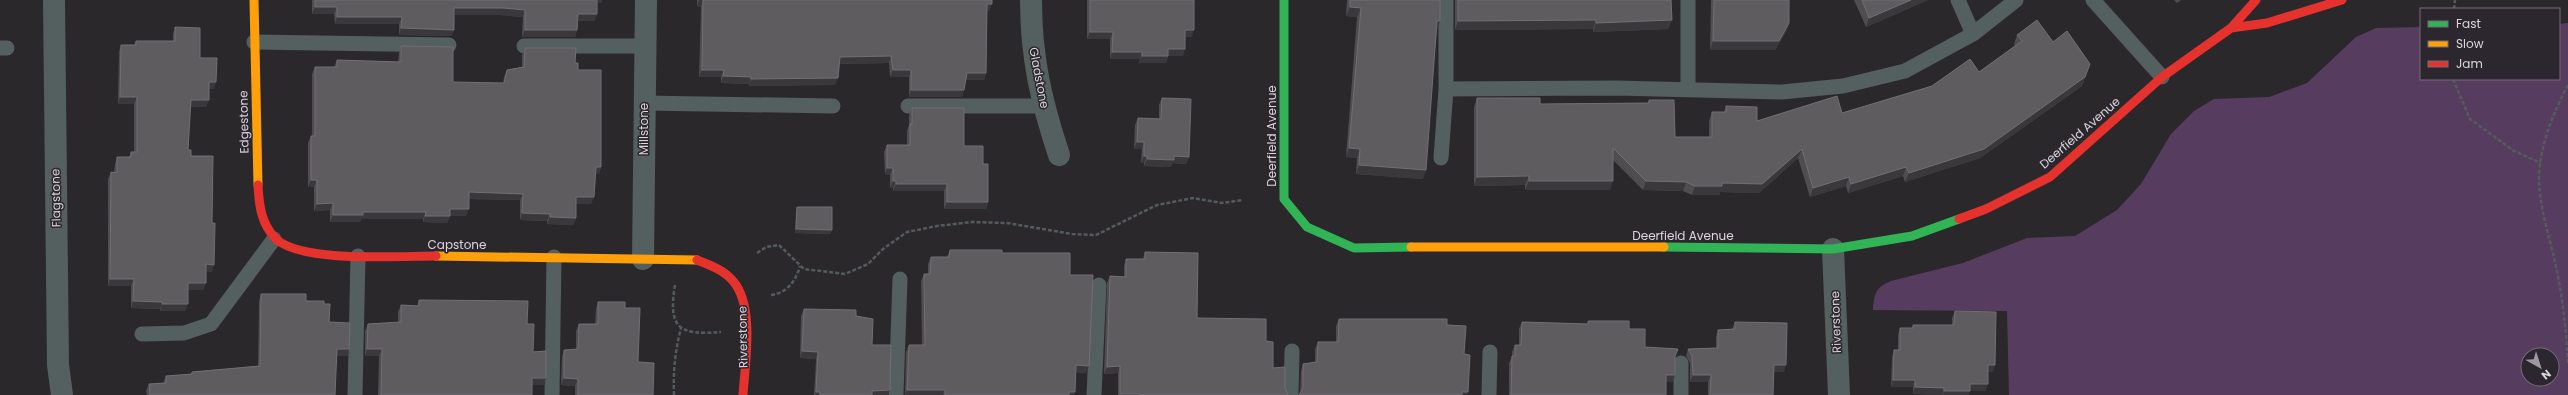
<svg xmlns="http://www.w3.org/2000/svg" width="2568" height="395" viewBox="0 0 2568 395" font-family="Poppins,sans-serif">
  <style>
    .green { fill: #563d5f; fill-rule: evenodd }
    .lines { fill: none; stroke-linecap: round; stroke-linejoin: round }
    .path { stroke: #545b5c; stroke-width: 2.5; stroke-dasharray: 4 2; stroke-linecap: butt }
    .lane { stroke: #545f5f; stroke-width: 15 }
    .street { stroke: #545f5f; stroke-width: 22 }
    .fast { stroke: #30b455; stroke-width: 9 }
    .slow { stroke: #ff9f0a; stroke-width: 9 }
    .jam { stroke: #e5322d; stroke-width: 9 }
    .wall { fill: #504d51 }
    .shaded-wall { fill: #3b383c }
    .building { fill: #5f5c60; stroke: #726f74 }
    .labels { text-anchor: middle; stroke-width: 3; stroke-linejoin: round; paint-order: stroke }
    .street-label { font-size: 12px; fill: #dad6dc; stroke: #2c262e }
  </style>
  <rect width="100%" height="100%" fill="#2b282c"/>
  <path class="green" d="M2568 23V395H2009L2007 311 1873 310C1874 294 1876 287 1891 281L1963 263 2027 238 2075 236 2117 210 2141 184 2171 134 2194 111 2214 99 2269 97 2307 83 2356 37 2376 28 2421 27V79H2559V24ZM2528 355H2552V379H2528Z"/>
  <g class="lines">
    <path class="path" d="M2454 9 2455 0
      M2453 79 2470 119 2514 151 2541 163
      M2568 85C2553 113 2540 145 2539 177 2539 207 2550 238 2556 267 2563 298 2566 331 2568 363
      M757 253 766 247 779 245 804 269 845 274 868 264 883 249 907 232 937 226 972 222 1007 223 1072 234 1096 235 1157 205 1193 198 1222 203 1243 200
      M675 285C668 327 678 336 721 332
      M771 295C787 293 796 281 800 266
      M674 395C673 372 675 351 681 328"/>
    <path class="lane" d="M1446 0V89L1616 88 1782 92 1843 86 1905 71 1973 34 2016 0
      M1958 0 1973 34
      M2093 0 2162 77
      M254 42 449 45
      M524 46H645
      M0 48H7
      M1688 88V0
      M644 103 833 106
      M908 106H1042
      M1441 158 1446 89
      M142 334 184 333 211 324 274 239
      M1681 363V395
      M355 395 358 256
      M552 395 554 257
      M896 395 900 279
      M1094 395 1099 285
      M1291 395 1292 351
      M1489 395 1490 352"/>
    <path class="street" d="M54 0 58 365 62 395
      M1031 0C1031 57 1041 101 1059 155
      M1833 249 1839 395
      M643 259 646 0"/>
    <path class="fast" d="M1284 0V199L1307 227 1354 248 1411 247
      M1664 247 1833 249 1912 236 1959 219"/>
    <path class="slow" d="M254 0 258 185
      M1411 247H1664
      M436 256 697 260"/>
    <path class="jam" d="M2231 28 2267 23 2342 0
      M258 185C259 205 261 224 276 239 302 263 400 256 436 256
      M1959 219 1986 209 2050 177 2162 77 2231 28 2256 0
      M697 260C710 265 724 270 733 281 755 306 745 364 743 395"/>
  </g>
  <path class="wall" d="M312 0H602V3L597 2V14L594 21H578L577 30 575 37H522L523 17 500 15H454V30L451 36 399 35V24H335L334 14H312Z
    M697 0H992L989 11H987L986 73 984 80H966L962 97H909V77H890L889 63 839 64 835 85 749 86V84L721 83V77H699L701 7 697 6Z
    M1087 0H1194L1192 37H1185L1183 56H1168L1166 63H1139L1140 59H1110V39H1087Z
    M1347 0H1440L1437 30 1423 179 1356 174 1357 158 1346 157 1357 17 1346 16Z
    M1455 0H1671L1672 20 1668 29 1593 32V29L1455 30Z
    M1711 0H1789V23L1786 32 1775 50H1710Z
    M1854 0H1928L1866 27Z
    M2174 0H2181L2177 3Z
    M175 27 200 58 214 89H209L206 107H190L188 150 191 156 212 223V272L206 271V283L203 290H188L185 311H160V309L131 308V286H108V179L111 172H114L115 164 117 157H129L131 152H134V104H118L119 52 121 45H134L136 41H173V34Z
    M2017 35 2053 42 2090 64 2082 86 1980 158 1905 182 1903 176 1848 193 1846 186 1810 197 1798 158 1759 193 1720 192 1719 195H1692L1683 191 1643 190 1613 160 1610 190H1525V185L1474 186V107L1477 98 1540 104 1648 103 1649 100 1675 137H1709V121L1712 112H1724L1726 106 1757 121 1842 113 1979 72 2015 46 2014 44Z
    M401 46 453 82 503 83 504 77 507 70 522 67V55L525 48 575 63 578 70 601 167 599 174H596L591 204H576V218L573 225 547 224V221L520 220V200L469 199 466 216H450L447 223 423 222V219H361L360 222H330V210L314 211V187H308V143L311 136H312V74L315 67H334L337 60 398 62 399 53Z
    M1162 98 1189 157 1186 164 1172 163 1171 167 1144 166V163H1141L1142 149H1134L1135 125 1138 118 1159 119V105Z
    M912 108 964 146 983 164 988 202 986 209H944V191H893V188H890V175L885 174 884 152 887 145H907V131L909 125V115Z
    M797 207 832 230 830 234 795 233 796 211Z
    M950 250 1002 253 1070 275 1086 373 1076 372 1074 395H905L906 352 909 345H922L921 281 924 274H928V264L931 257H947Z
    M1145 252 1197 318 1266 341 1273 368 1285 388 1287 395H1118V373L1104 374 1107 283 1110 276 1124 277V266L1126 259H1143Z
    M261 294 324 304 329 322 349 349 347 356H336L335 395H147L146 391 149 384 163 383 166 376 191 374 192 372 258 366 259 301Z
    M419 300 527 324 533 352 546 378 543 385H532V395H378L379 356H365V331L368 324 398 322V312L401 305 417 306Z
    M598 302 625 308 638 362 653 395H575V386L561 385 562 357 564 350 576 349V331L579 324H595L596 309Z
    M804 309 856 316 872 345 888 395H814L816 359 800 358 801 316Z
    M1955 311 1993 372H1988V384L1985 391H1970L1968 395 1913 394V387H1891L1892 357 1894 350H1898V335L1900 328H1912L1913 325H1952V318Z
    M1339 319H1447L1300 393 1301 371 1303 364 1315 362V349L1318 342H1336V326Z
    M1588 321 1629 329 1645 347 1678 349 1675 358V375L1672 382H1666V395H1509V363L1512 356V352L1515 345H1519V329L1522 322 1588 324Z
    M1735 322 1784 372H1774L1773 395H1708V382H1690V363L1686 356 1688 349 1716 348V337L1718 330 1732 329Z"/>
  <path class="shaded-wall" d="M595 0H602V3L594 2Z
    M699 0H703L701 7 697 6Z
    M1911 0H1928L1866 27 1869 18Z
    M987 4H992L989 11H984Z
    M315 7H337L334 14H312Z
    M1350 7 1361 8 1357 17 1346 16Z
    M454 8H503L525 10 523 17 500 15H451Z
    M578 14H597L594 21H576Z
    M337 17H402L399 24H335Z
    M1596 20 1593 29 1455 30 1458 21Z
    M1672 20 1668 29 1593 32 1596 23Z
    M1437 21H1440L1437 30H1434Z
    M1789 23 1786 32 1775 50H1710L1713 41Z
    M401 28 454 30 451 36 399 35Z
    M525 30H577L575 37H522Z
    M1185 30H1194L1192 37H1183Z
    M1090 32H1113L1110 39H1087Z
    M1168 49H1185L1183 56H1168L1166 63H1139L1142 56Z
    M1112 52H1142L1140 59H1110Z
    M891 56 889 63 837 64 840 57Z
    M702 70H724L721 77H699Z
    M893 70H911L909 77H890Z
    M967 73H986L984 80H965Z
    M723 76 751 77 749 84 721 83Z
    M2085 77 2082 86 1980 158 1905 182 1909 173Z
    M838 78 835 85 749 86 751 79Z
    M209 82H216L214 89H206Z
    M911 90H964L962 97H909Z
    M120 97H137L134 104H118Z
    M191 100H209L206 107H188Z
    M1137 142H1144L1142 149H1134Z
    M1349 148 1360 149 1357 158 1346 157Z
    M1802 149 1798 158 1759 193 1720 192 1719 195H1692L1695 186 1722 183Z
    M1144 156H1147L1144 163H1141Z
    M1174 156 1189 157 1186 164 1172 163 1171 167 1144 166 1147 159Z
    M1359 165 1426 170 1423 179 1356 174Z
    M596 167H601L599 174H594Z
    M1906 167 1903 176 1848 193 1851 184Z
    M887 168H893L890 175 885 174Z
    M1529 176 1525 185 1474 186 1477 177Z
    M1849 177 1846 186 1810 197 1813 188Z
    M311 180H317L314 187H308Z
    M893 181H896L893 188H890Z
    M1529 181H1613L1610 190H1525Z
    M1646 181 1686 182 1683 191 1643 190Z
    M896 184H947L944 191H893Z
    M469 192 523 194 520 200 466 199Z
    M576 197H594L591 204H574Z
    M947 202H988L986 209H944Z
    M333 203 330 210 314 211 317 204Z
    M450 209H469L466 216H450L447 223 423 222 425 216Z
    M363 212H426L423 219H361L360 222H330L333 215Z
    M522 213 550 214 547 221 520 220Z
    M550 217 576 218 573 225 547 224Z
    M796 229 832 230 830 234 795 233Z
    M206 264 214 265 212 272 204 271Z
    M110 279H134L131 286H108Z
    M188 283H206L203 290H185Z
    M133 301 162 302 160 309 131 308Z
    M162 304H188L185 311H160Z
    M337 349H349L347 356H334Z
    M367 349H382L379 356H365Z
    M802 351 818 352 816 359 800 358Z
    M1076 365 1089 366 1086 373 1073 372Z
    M1774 365H1786L1784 372H1771Z
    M1988 365H1995L1993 372H1985Z
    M1120 366 1118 373 1104 374 1107 367Z
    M1666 375H1675L1672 382H1663Z
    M1693 375H1711L1708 382H1690Z
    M532 378H546L543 385H530Z
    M564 378 578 379 575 386 561 385Z
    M1893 380H1915L1913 387H1891Z
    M1970 384H1988L1985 391H1967Z
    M1915 387 1944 388 1942 395 1913 394Z
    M890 390 888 395H871L872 391Z
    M907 390H945L943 395H905Z
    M1944 391H1970L1968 395H1943Z
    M816 392H820L819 395H815Z
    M1069 392H1075L1074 395H1068Z
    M1462 392H1468L1467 395H1461Z
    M1120 394H1140V395H1120Z"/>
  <path class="building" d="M315 0H597V14H578L577 30H525V10L503 8H454V30L401 28 402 17H337V7H315Z
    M703 0H992V4H987L986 73H967L964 90H911V70H893L891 56 840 57 838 78 751 79V77L723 76 724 70H702Z
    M1090 0H1194V30H1185V49H1168V56H1142V52H1112L1113 32H1090Z
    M1350 0H1440V21H1437L1426 170 1359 165 1360 149 1349 148 1361 8 1350 7Z
    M1458 0H1671L1672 20 1596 23V20L1458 21Z
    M1714 0H1789V23L1779 41H1713Z
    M1862 0H1911L1869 18Z
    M2037 20 2053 42 2067 31 2090 64 2085 77 1984 149 1909 173 1906 167 1851 184 1849 177 1813 188 1802 149 1762 184 1722 183V186H1695L1686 182 1646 181 1613 148V181H1529V176L1477 177V98H1540V104L1649 103V100H1674L1675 137H1712V112H1726V106L1757 107V121L1837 96 1842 113 1932 86 1970 59 1979 72 2022 41 2017 35Z
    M175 27 200 28V58H217L216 82H209V100H191L188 150H191V156H213L212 223H215L214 265 206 264V283H188V304H162V302L133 301 134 279H110L111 172 117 173V157H131V152H137V97H120L121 45H136V41H175Z
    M401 46 453 47V82L504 83 507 70 524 67 525 48H576L575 63H578V70H601V167H596L594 197H576V218L550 217V214L522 213 523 194 469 192V209H450V216H425L426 212H363V215H333V203L317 204V180H311V136H315V67H337V60L401 62Z
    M1162 98 1191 99 1189 157 1174 156V160L1147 159V156H1144V142H1137L1138 118 1161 119Z
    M912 108H964V146H983V164H988V202H947V184H896V181H893V168H887V145H910V124H912Z
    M797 207H832V230L796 229Z
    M950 250H1002V253H1070V275H1093L1089 366 1076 365 1075 392H1069V395H945V390H907L909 345H925L924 274H930L931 257H949Z
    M1145 252 1198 253 1197 318 1266 319V341L1273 342V368L1285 367V388L1288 395H1140V394H1120V366L1107 367 1110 276 1126 277V259H1145Z
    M261 294H306V301H324V304H330L329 322 350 323 349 349H337L335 395H150L149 384 166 383V376L192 374V372L260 366Z
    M419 300 528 301 527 324H534L533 352 546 351V378H532V395H381L382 349H367L368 324 401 322V305L419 306Z
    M598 302H625V308H640L638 362 654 363 653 395H578V379L564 378V350L578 349 579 324H598Z
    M804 309 856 310V316L873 319 872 345H891L890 390 872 391V395H820V392H816L818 352 802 351Z
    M1955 311 1996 312 1995 365H1988V384H1970V391H1944V388L1915 387V380H1893L1894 350H1900V328H1913V325H1954Z
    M1339 319H1447V325L1466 326 1464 354 1470 355 1468 392H1462V395H1299L1303 388V364L1317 362 1318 342H1338Z
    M1588 321H1629V329H1645V347L1678 349 1675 356V375H1666V395H1511L1512 356H1515V345H1521L1522 322 1588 324Z
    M1735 322 1787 323 1786 365H1774L1773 395H1710L1711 375H1693L1692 356 1688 349 1718 348V330L1735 329Z"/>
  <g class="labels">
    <g class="street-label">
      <text transform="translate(1039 78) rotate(79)" y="4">Gladstone</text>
      <text transform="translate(244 122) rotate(-91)" y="4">Edgestone</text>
      <text transform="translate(644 129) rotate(-90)" y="4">Millstone</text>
      <text transform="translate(2080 133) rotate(-41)" y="4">Deerfield Avenue</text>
      <text transform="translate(1272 136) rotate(-90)" y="4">Deerfield Avenue</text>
      <text transform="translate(56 198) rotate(-91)" y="4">Flagstone</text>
      <text x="1683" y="240">Deerfield Avenue</text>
      <text x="457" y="249">Capstone</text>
      <text transform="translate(1836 322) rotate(-92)" y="4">Riverstone</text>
      <text transform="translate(743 337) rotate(-91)" y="4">Riverstone</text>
    </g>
  </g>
  <rect x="2420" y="8" width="140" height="72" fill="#2c262e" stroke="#726c74"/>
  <rect x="2428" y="21" width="20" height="6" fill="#30b455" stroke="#726c74"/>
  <text x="2456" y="28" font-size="12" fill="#dad6dc">Fast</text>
  <rect x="2428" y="41" width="20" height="6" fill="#ff9f0a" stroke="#726c74"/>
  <text x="2456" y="48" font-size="12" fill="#dad6dc">Slow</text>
  <rect x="2428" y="61" width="20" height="6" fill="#e5322d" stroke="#726c74"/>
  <text x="2456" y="68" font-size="12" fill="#dad6dc">Jam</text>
  <g transform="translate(2540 367) rotate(141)"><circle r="19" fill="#2c262e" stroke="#726c74"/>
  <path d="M0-3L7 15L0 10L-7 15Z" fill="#9d999e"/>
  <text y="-6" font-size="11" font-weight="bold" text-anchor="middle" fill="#dad6dc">N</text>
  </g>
</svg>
